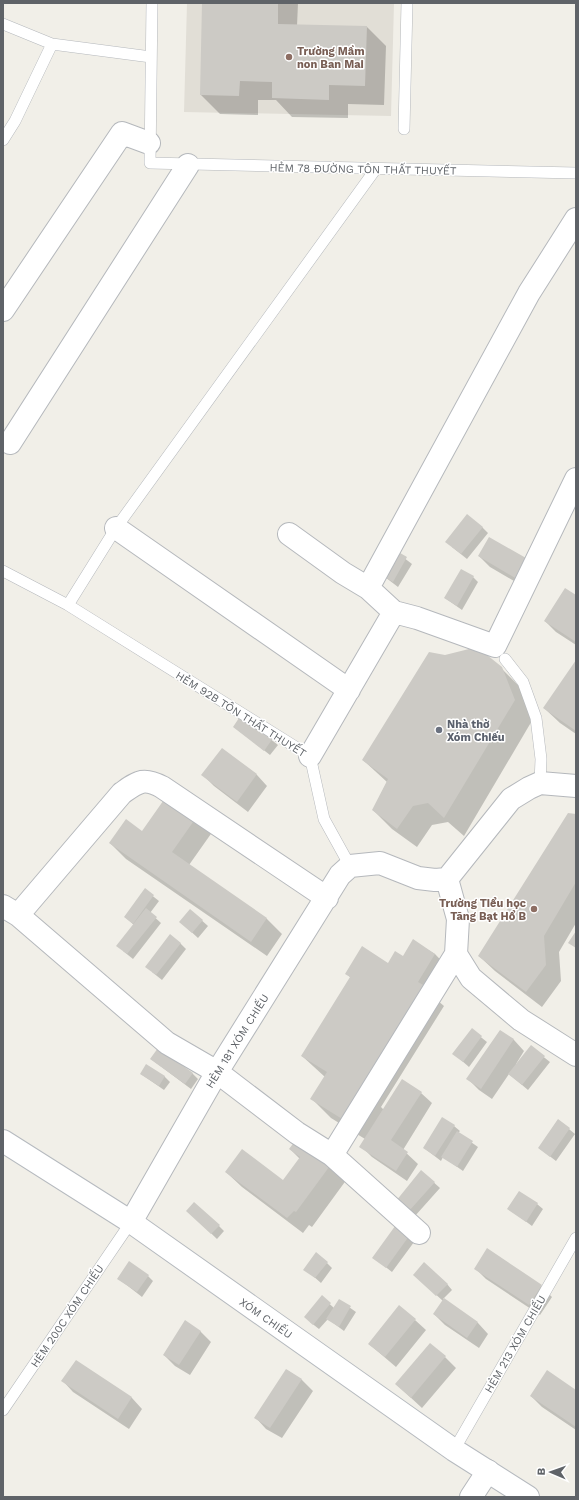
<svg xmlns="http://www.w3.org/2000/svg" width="579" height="1500" viewBox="0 0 579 1500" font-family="'Work Sans',sans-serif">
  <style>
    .education { fill: #e1ded6 }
    .shadow { fill: #0003 }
    .building { fill: #cccac5 }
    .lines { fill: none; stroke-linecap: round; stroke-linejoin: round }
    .lane-casing { stroke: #b5b8bc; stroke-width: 12 }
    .street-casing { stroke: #b5b8bc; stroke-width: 24 }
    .secondary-casing { stroke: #b6babf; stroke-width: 24 }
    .lane { stroke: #fff; stroke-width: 11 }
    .street { stroke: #fff; stroke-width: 22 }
    .secondary { stroke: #fff; stroke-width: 22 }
    .education-dot { fill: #8d6e63; stroke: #fff; stroke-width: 1.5 }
    .worship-dot { fill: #6b7280; stroke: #fff; stroke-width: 1.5 }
    .labels { text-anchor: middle; stroke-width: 3; stroke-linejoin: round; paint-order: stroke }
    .education-label { font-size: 11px; font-weight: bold; fill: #785e54; stroke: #fff; text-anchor: start }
    .street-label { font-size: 11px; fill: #5f6368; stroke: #fff }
    .worship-label { font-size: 11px; font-weight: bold; fill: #5b616d; stroke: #fff; text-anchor: start }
  </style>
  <rect width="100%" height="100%" fill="#f1efe8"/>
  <path class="education" d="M187 3H394L391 116 184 112Z"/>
  <path class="shadow" d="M203 3H298L297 26 367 27 386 46 384 105 348 104V118L292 117 276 100H258V115L220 114 201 95Z
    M482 527 488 533 467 559 452 547Z
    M395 551 412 564 398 587 381 574Z
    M479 556 532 563 543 573 533 592 490 567Z
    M473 577 478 582 462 610 445 598Z
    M576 596V645L556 632 545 621Z
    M576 662V734L560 723 544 708Z
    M501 668 521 688 533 719 464 836 448 822 432 825 417 847 392 829 373 810 387 782 363 760Z
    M241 716 278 745 270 755 234 727Z
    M222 749 257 775 267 786 248 812 214 786 203 775Z
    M168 795 213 831 189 865 267 919 282 934 267 956 126 859 110 843 143 832Z
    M576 815V923L559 952 561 981 542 1007 495 971 479 956Z
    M145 890 159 901 150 913 161 923 133 959 123 951 134 925 125 917Z
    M190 910 208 926 198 938 186 927Z
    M413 941 435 954 454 974 437 1000 444 1006 381 1107 384 1110 421 1093 432 1103 403 1150 418 1164 407 1181 372 1157 361 1146 365 1139 331 1118 312 1099 325 1077 302 1056 351 978 346 973 388 964 403 957Z
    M180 943 186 949 162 980 152 972Z
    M472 1030 487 1042 469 1067 454 1054Z
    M500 1031 514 1040 524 1051 516 1064 517 1065 531 1047 550 1062 528 1090 509 1074 492 1099 479 1090 468 1079Z
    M151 1059 192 1073 198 1079 191 1089Z
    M141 1074 164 1076 170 1082 164 1090Z
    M558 1120 575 1134 556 1161 539 1148Z
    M454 1126 460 1131 458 1133 478 1147 463 1171 443 1157 441 1161 424 1148Z
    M298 1139 347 1179 312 1227 309 1225 303 1233 242 1187 226 1172 284 1181 300 1159 290 1149Z
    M421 1171 440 1188 415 1216 403 1206Z
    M537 1204 543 1209 532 1226 509 1209Z
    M193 1216 219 1226 224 1231 217 1239Z
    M399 1224 417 1238 392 1272 374 1258Z
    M327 1263 332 1268 321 1283 305 1269Z
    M475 1268 541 1286 552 1297 540 1315 486 1279Z
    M148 1276 153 1281 142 1297 119 1279Z
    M420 1280 447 1284 452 1290 443 1299 478 1323 488 1334 479 1348 445 1325 434 1314 443 1301Z
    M322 1297 334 1308 339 1300 356 1312 344 1331 328 1319 319 1329 310 1322Z
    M415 1320 426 1330 396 1367 369 1344Z
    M200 1331 211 1342 190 1375 175 1366 164 1355Z
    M445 1357 456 1368 422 1408 396 1384Z
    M76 1361 132 1398 142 1409 129 1429 73 1392 63 1381Z
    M287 1370 302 1380 313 1391 282 1438 266 1429 256 1418Z
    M576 1391V1430L542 1407 531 1396Z"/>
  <path class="building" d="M202 3H278V24L367 26 365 86 329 85V100L272 98V82L240 81 239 96 200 95Z
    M467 514 483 527 461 554 445 542Z
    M489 537 533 562 522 582 478 556Z
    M395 550 407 557 393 582 380 574Z
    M461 569 474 576 457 606 444 598Z
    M565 588 576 595V642L544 621Z
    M477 647 502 667 515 700 444 818 428 803 413 806 397 829 372 810 388 779 362 760 429 652 445 655Z
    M576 660V731L543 708Z
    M241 715 273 738 264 751 233 727Z
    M222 748 257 774 237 802 201 775Z
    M168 794 198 815 172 852 267 918 251 942 109 843 126 819 142 831Z
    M568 813 576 814V882L544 936 546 965 526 992 478 956Z
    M145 888 154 895 133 924 124 917Z
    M146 908 157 917 127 954 116 946Z
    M190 909 203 920 192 933 179 922Z
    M576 931V948L568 943Z
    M170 934 181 943 156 975 145 967Z
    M413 939 435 954 418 982 425 986 347 1122 310 1099 327 1072 301 1056 350 977 345 974 362 946 388 963 395 951 403 956Z
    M472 1028 482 1036 463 1062 452 1054Z
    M500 1030 514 1039 481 1089 466 1079Z
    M531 1045 545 1056 522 1085 508 1074Z
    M158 1048 193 1073 185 1084 150 1059Z
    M146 1064 165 1076 159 1086 140 1074Z
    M402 1079 422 1092 391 1140 408 1152 396 1171 359 1147Z
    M442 1117 455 1125 435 1156 423 1148Z
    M558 1119 570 1128 550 1157 538 1148Z
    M457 1131 473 1141 457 1167 441 1157Z
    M298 1137 332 1163 296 1212 294 1211 287 1218 225 1172 242 1149 283 1180 300 1157 289 1149Z
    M421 1170 435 1182 409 1211 396 1201Z
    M519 1191 538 1203 526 1222 507 1209Z
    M194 1202 220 1225 211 1234 186 1211Z
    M398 1222 412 1232 386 1268 372 1258Z
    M487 1248 542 1285 529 1305 474 1269Z
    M316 1252 328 1262 315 1278 303 1270Z
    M129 1261 149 1275 137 1292 117 1279Z
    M424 1262 448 1284 436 1296 413 1275Z
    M322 1295 331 1303 313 1325 304 1317Z
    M444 1298 478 1322 467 1338 433 1314Z
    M339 1299 351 1306 339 1327 326 1319Z
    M399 1305 416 1319 385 1357 368 1344Z
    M185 1320 201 1331 179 1365 163 1355Z
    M430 1343 446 1356 411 1398 395 1384Z
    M76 1360 132 1397 118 1419 61 1381Z
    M286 1369 302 1379 270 1428 254 1418Z
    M547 1370 576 1390V1427L530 1396Z"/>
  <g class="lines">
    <g class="lane-casing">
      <path id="lane" d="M152 3 150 163 576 173
        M3 24 52 44 151 57
        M404 129 407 3
        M3 140 15 121 52 44
        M3 571 68 605 310 756 324 819 350 866
        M68 605 116 528 375 170
        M505 659 523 682 536 718 541 759 540 783
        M3 1410 131 1222
        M454 1450 576 1238"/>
    </g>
    <g class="street-casing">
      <path id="street" d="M3 310 122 133 149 143
        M10 443 188 165
        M116 528 349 690
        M289 534 343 573 368 588 394 612 417 618 495 646 576 479
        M368 588 529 293 576 219
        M310 756 394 612
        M447 879 458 919 456 954 471 978 521 1020 576 1055
        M3 906 18 915 167 1043 217 1072 297 1133 332 1155 456 954
        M18 915 122 793C138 782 143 777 162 787L327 898
        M332 1155 419 1233
        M131 1222 217 1072 340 875 350 866 380 863 418 878 435 880 447 879 511 799 529 788 540 783 576 786
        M471 1497 488 1471"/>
    </g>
    <g class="secondary-casing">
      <path id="secondary" d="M3 1141 131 1222 454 1450 528 1497"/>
    </g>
    <use href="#lane" class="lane"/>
    <use href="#street" class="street"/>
    <use href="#secondary" class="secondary"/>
  </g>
  <g class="education-dot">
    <circle cx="289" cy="57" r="4"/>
    <circle cx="534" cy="909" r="4"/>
  </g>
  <circle class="worship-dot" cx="439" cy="730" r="4"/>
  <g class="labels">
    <g class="education-label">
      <text x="297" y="55">Trường Mầm<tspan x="297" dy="13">non Ban Mai</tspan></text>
      <text x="526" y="907" text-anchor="end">Trường Tiểu học<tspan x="526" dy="13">Tăng Bạt Hổ B</tspan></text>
    </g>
    <g class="street-label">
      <text transform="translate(363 169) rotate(1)" y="4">HẺM 78 ĐƯỜNG TÔN THẤT THUYẾT</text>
      <text transform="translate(241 714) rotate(32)" y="4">HẺM 92B TÔN THẤT THUYẾT</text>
      <text transform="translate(237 1041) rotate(-58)" y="4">HẺM 181 XÓM CHIẾU</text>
      <text transform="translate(67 1316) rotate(-56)" y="4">HẺM 200C XÓM CHIẾU</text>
      <text transform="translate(266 1318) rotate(35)" y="4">XÓM CHIẾU</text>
      <text transform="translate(515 1344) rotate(-60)" y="4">HẺM 213 XÓM CHIẾU</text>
    </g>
    <g class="worship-label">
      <text x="447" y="728">Nhà thờ<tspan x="447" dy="13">Xóm Chiếu</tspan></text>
    </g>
  </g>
  <rect width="579" height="1500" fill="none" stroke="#5f6368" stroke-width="8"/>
  <g transform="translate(551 1472) rotate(272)" stroke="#ffffff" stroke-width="3" paint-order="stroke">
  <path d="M0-3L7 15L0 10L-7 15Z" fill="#5f6368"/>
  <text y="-6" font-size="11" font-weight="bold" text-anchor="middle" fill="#5f6368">B</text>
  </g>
</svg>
